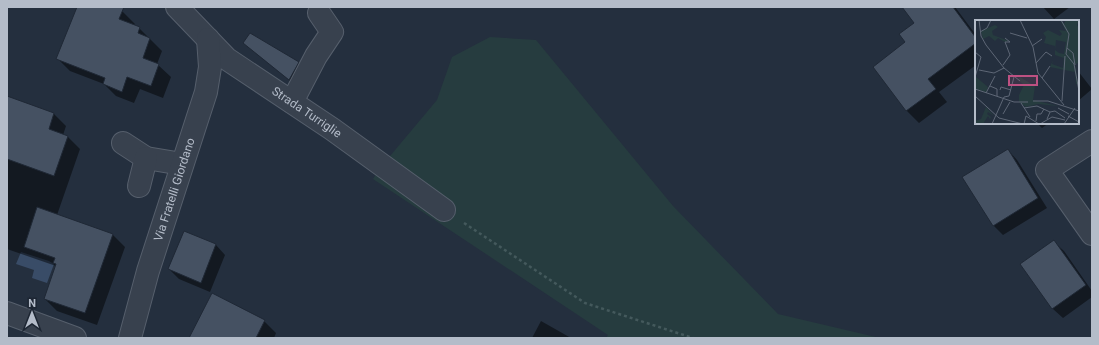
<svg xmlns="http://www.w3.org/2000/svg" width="1099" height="345" viewBox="0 0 1099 345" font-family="Roboto,sans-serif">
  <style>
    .green { fill: #263c3f }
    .water { fill: #394c67 }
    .shadow { fill: #0007 }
    .building { fill: #455162; stroke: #1f2835 }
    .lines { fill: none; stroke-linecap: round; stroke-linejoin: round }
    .minor-casing { stroke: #565f6c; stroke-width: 24 }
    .path { stroke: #44595c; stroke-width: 2.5; stroke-dasharray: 3 3; stroke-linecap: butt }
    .minor { stroke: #38414e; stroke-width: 22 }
    .labels { text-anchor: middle; stroke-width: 3; stroke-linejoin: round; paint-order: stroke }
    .street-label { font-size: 12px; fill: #b4bcc9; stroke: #1d2633 }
    .inset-road { fill: none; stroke: #5e6776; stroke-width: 1 }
    .view { fill: #bd5182; fill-opacity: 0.15; stroke: #bd5182; stroke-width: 2 }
    .inset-edge { fill: none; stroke: #b4bcc9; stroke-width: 2 }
  </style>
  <rect width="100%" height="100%" fill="#242f3e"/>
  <path class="green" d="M490 37 536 40 673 206 778 314 880 338H606L608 335 373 179 380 168 437 100 452 57Z"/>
  <path class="water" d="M21 252 49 261 54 264 47 283 32 278 34 270 16 264Z"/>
  <path class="shadow" d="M78 7H111L122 11 135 24 134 26 139 28 162 51 157 64 171 77 163 98 140 89 134 103 116 96 104 84 70 71 58 59Z
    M903 7H955L976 35V65L939 92 947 102 919 123 907 111 874 67 907 42 915 24Z
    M1043 7H1070L1054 19Z
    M244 43 298 62 304 67 295 85Z
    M1078 71 1092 89 1078 101Z
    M7 97 54 114 66 126 63 135 68 137 80 149 57 215 112 234 125 247 97 325 57 311 45 299 56 266 7 249Z
    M1037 123H1049L1042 128Z
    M1008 150 1017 160 1047 208 1003 235 994 226 964 177Z
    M184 232 216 245 225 255 210 292 179 279 169 269Z
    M1054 242 1064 251 1092 291V297L1063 318 1053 309 1022 265Z
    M264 321 276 333 274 338H190Z
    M541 321 571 338H532Z"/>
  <path class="building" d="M77 7H124L119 19 140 27 138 33 150 38 143 58 159 64 151 86 127 77 122 92 103 84 105 78 56 59Z
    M902 7H953L976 38V43L928 79 936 89 906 111 873 67 905 42 899 34 914 23Z
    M250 33 299 62 289 80 243 43Z
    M7 96 54 113 49 129 68 136 54 176 7 159Z
    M1008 149 1038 198 993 226 962 177Z
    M37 207 113 234 85 313 44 299 56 264 53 263 55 258 24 247Z
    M184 231 216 244 201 283 168 269Z
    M1054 240 1086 285 1052 309 1020 264Z
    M212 293 265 320 256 338H189Z"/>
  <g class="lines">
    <g class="minor-casing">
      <g id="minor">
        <path id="s1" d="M177 7 227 59 332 129 444 210"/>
        <path d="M292 102 316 56 332 32 319 13"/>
        <path d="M1092 141 1047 170 1092 234"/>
        <path d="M123 143 146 158 182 164"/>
        <path d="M139 186 146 158"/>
        <path d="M7 313 75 338"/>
        <path id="s2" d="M130 338 148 271 206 92 210 67 208 39"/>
      </g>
    </g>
    <path class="path" d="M464 223 585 303 693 338"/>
    <use href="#minor" class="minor"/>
  </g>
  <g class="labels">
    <g class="street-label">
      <text dy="4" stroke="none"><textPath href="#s1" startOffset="168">Strada Turriglie</textPath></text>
      <text dy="4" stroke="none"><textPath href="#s2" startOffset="155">Via Fratelli Giordano</textPath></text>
    </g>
  </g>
  <g transform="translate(975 20)">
    <rect width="104" height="104" fill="#242f3e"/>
    <path d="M85 0 89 4 91 0H104L102 5 104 8V43L100 44 103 64H101L100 52 75 47 78 40 77 44 88 48 89 38 80 35V26L69 23 71 17 68 13 73 10 85 16 87 14 84 10 91 11ZM81 20 91 22 89 34 84 33 80 30ZM20 5 23 7 17 11 18 15 34 21 30 22 23 18 20 21 14 16 8 19 6 11ZM1 57 13 67 11 72 0 69ZM45 57 60 66 58 80 83 86 63 84 51 87 44 82V75L49 65 43 60ZM11 87 19 96 13 92 12 94 16 97 15 99 13 96 8 104H1L0 101 6 99Z" fill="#263c3f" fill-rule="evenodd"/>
    <path class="inset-road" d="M4 0 6 16 11 25 29 48 45 61M45 0 58 27 63 53 89 85M86 0 94 14 91 34 99 44 104 71M5 12 12 8 16 0M35 13 52 18M57 26 67 19M92 28 98 33 100 45M0 32 6 37 0 57M61 43 71 32 77 36M28 45 35 35 30 22H35L30 18M4 50 19 53 29 48M67 58 75 46M15 66 22 69V76M0 69 39 82H53M25 70 26 67 36 70M11 73 20 56M0 76 24 98 48 104M58 81H73L104 91M87 81 90 36M46 83 55 97M49 88 62 86 75 92M83 88 94 94M28 94 35 82M93 96 104 102M72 99 75 92 80 91 90 98M61 101 62 94H66L69 89M17 104 29 77 34 76 39 57M49 104 51 96 64 104M65 104 77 97 90 100M89 104 100 88"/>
    <path class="view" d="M34 56H62V65H34Z"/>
    <rect width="104" height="104" class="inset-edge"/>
  </g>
  <rect width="1099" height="345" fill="none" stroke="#b4bcc9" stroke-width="16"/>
  <g transform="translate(32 313)" stroke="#1d2633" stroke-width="3" paint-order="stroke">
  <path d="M0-3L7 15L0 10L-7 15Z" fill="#b4bcc9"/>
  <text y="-6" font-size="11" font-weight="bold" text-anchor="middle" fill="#b4bcc9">N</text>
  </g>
</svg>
